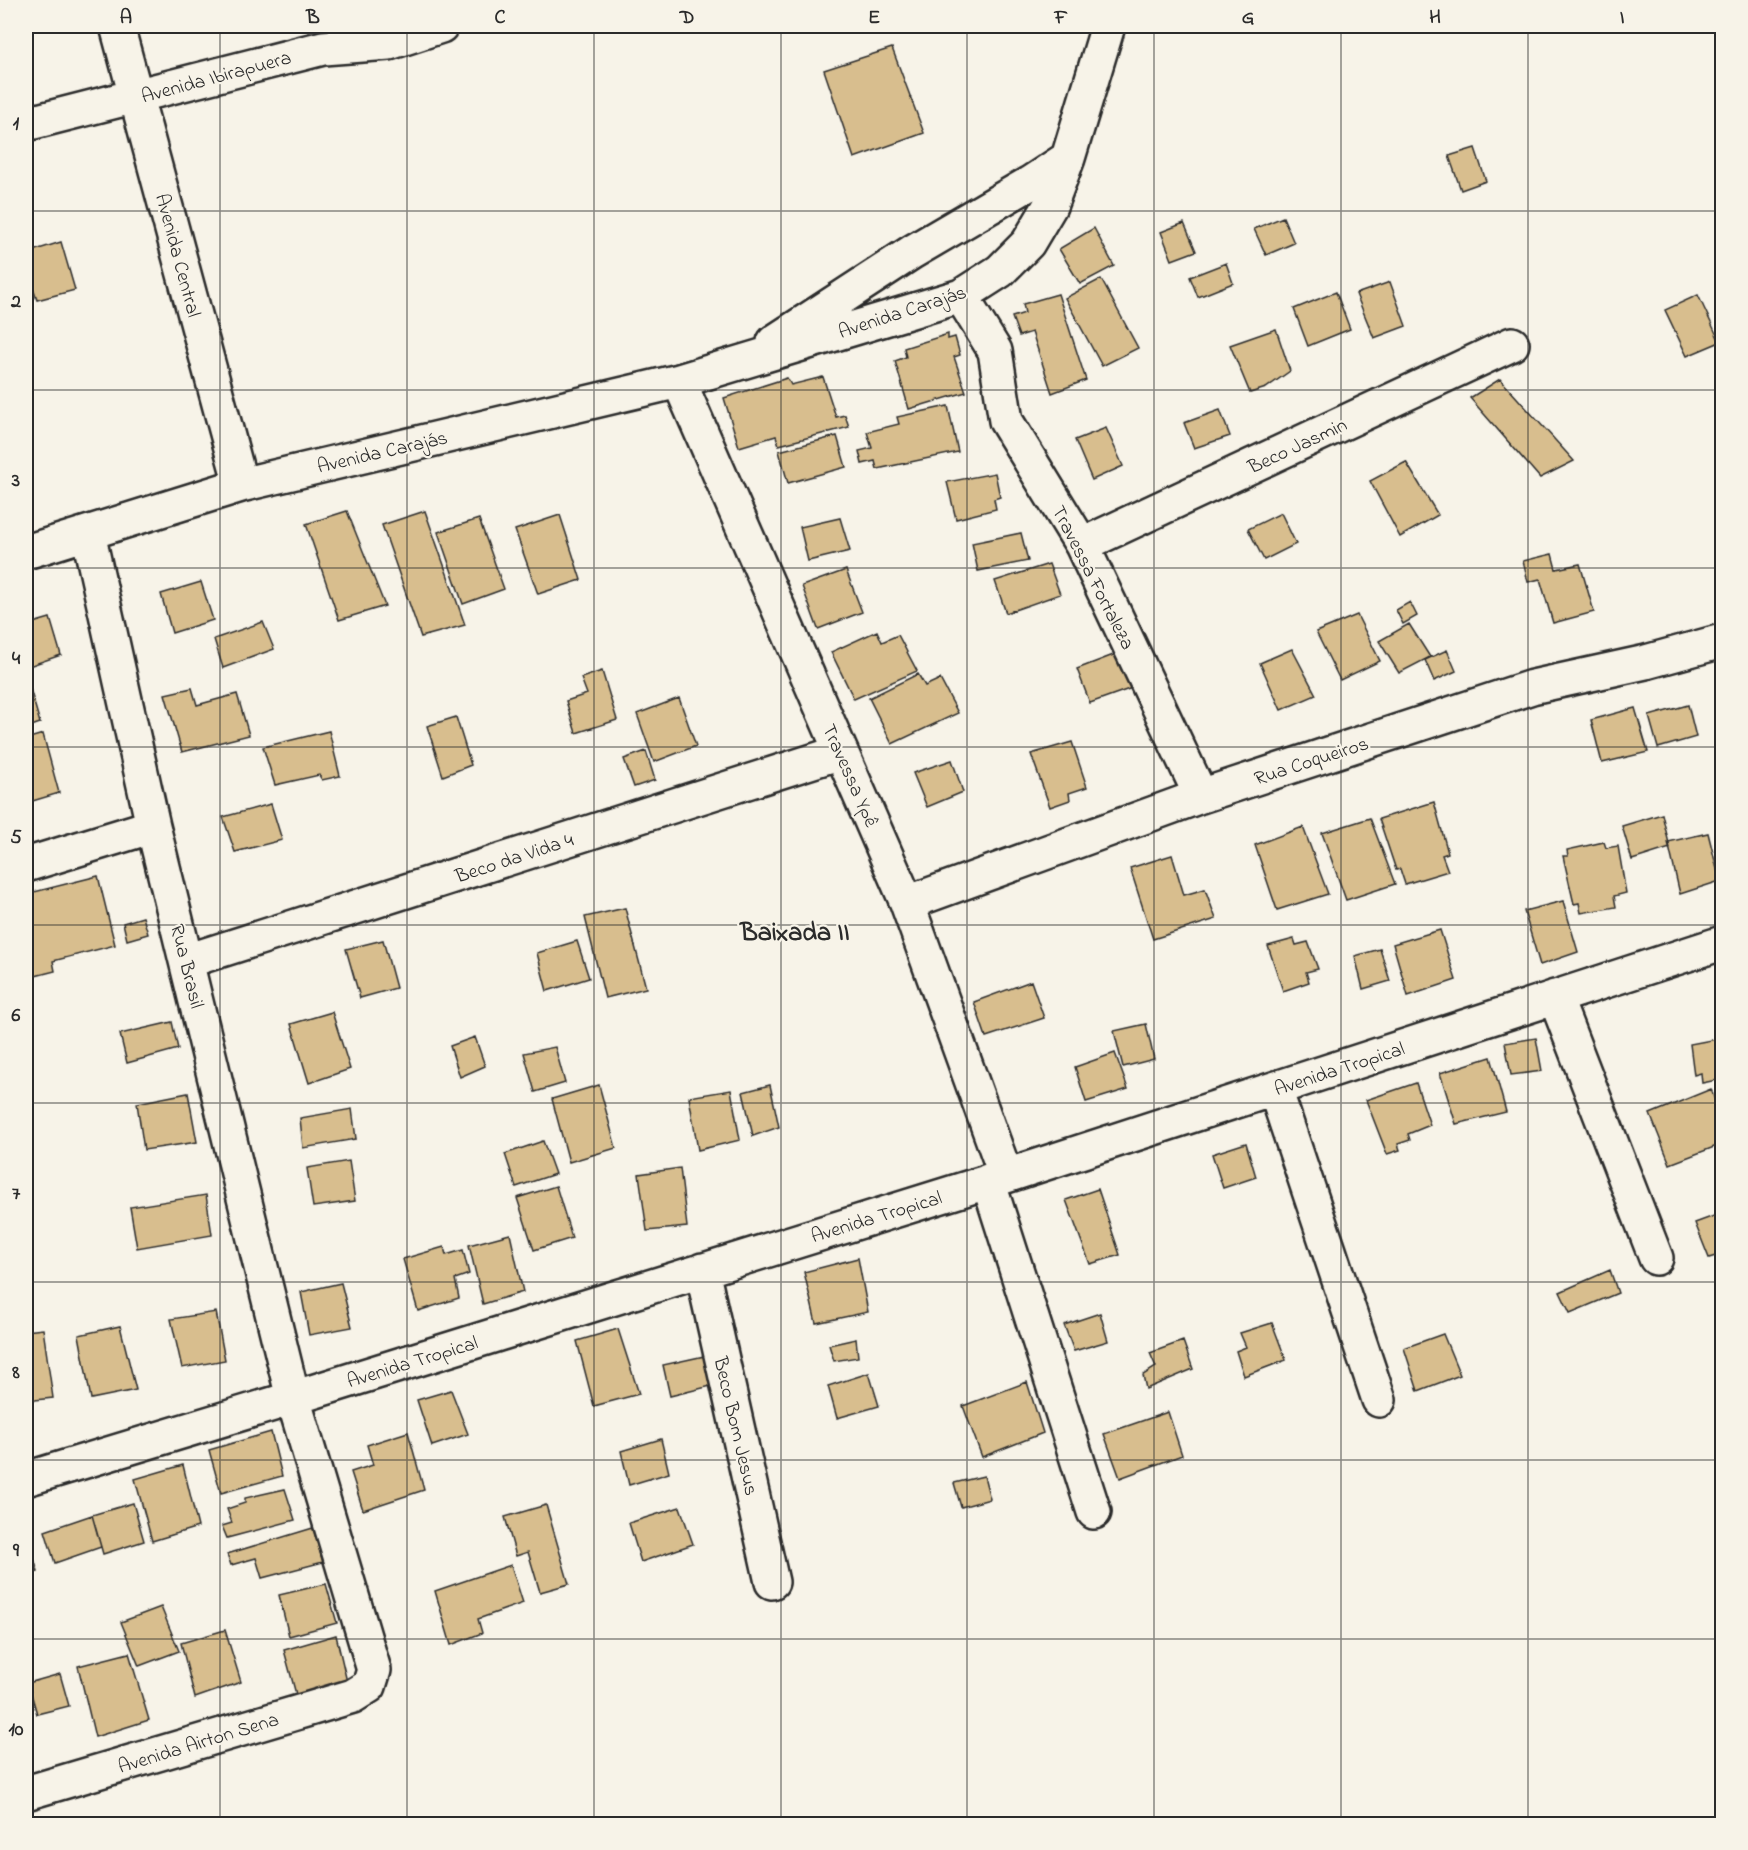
<svg xmlns="http://www.w3.org/2000/svg" width="1748" height="1850" viewBox="0 0 1748 1850" font-family="'Indie Flower',sans-serif">
  <style>
    .building { fill: #d8be8e; stroke: #2b2b2b; stroke-width: 1.5 }
    .lines { fill: none; stroke-linecap: round; stroke-linejoin: round }
    .minor-casing { stroke: #2b2b2b; stroke-width: 38 }
    .minor { stroke: #f7f3e8; stroke-width: 33 }
    .grid { fill: none; stroke: #2b2b2b; stroke-width: 1.5; stroke-opacity: 0.55 }
    .labels { text-anchor: middle; stroke-width: 4.5; stroke-linejoin: round; paint-order: stroke }
    .street-label { font-size: 20px; fill: #2b2b2b; stroke: #f7f3e8 }
    .district-label { font-size: 26px; font-weight: bold; fill: #2b2b2b; stroke: #f7f3e8 }
    .neatline { fill: none; stroke: #2b2b2b; stroke-width: 2 }
    .grid-label { font-size: 20px; text-anchor: middle; font-weight: bold; fill: #2b2b2b }
  </style>
  <rect width="100%" height="100%" fill="#f7f3e8"/>
  <filter id="ink" filterUnits="userSpaceOnUse"><feTurbulence type="fractalNoise" baseFrequency=".0167" numOctaves="2"/><feDisplacementMap in="SourceGraphic" scale="12" xChannelSelector="R" yChannelSelector="G"/><feConvolveMatrix kernelMatrix="1 2 1 2 8 2 1 2 1" color-interpolation-filters="sRGB"/></filter>
  <g filter="url(#ink)">
    <path class="building" d="M892 48 924 133 854 158 824 70Z
      M1475 148 1486 181 1461 190 1449 156Z
      M1283 217 1294 243 1266 255 1254 229Z
      M1184 223 1196 251 1172 260 1161 232Z
      M1094 228 1114 266 1080 284 1059 249Z
      M61 242 75 290 37 300 26 268V253Z
      M1226 263 1233 283 1198 297 1190 277Z
      M1101 279 1138 348 1102 366 1065 298Z
      M1390 282 1406 326 1374 338 1356 294Z
      M1336 292 1350 329 1308 346 1294 309Z
      M1058 294 1086 380 1052 393 1032 332 1019 336 1012 317 1025 313 1023 304Z
      M1698 295 1720 342 1687 356 1665 310Z
      M1276 329 1290 371 1266 388 1250 393 1230 345Z
      M948 334V339L955 337 960 355 954 357 966 392 909 409 895 361 906 357 904 348Z
      M823 377 836 417 845 415 849 427 779 445 776 436 739 447 724 398 787 378 791 385Z
      M1500 379 1574 461 1540 478 1470 398Z
      M948 406 958 452 877 469 875 461 862 464 859 451 872 448 867 432 899 424 897 417Z
      M1220 410 1230 436 1194 448 1184 423Z
      M1106 428 1123 466 1092 480 1075 440Z
      M837 436 846 467 788 483 779 451Z
      M1406 462 1438 515 1400 537 1370 481Z
      M995 473 1000 497 994 499 996 509 956 519 947 482Z
      M347 511 385 606 339 620 306 524Z
      M425 511 465 625 421 637 382 525Z
      M1281 513 1296 544 1264 560 1248 529Z
      M560 515 581 580 538 594 515 530Z
      M840 518 850 551 808 561 800 527Z
      M479 519 504 589 463 604 438 532Z
      M1021 533 1028 561 978 571 972 543Z
      M1552 554 1556 569 1580 564 1594 612 1553 623 1540 579 1528 582 1523 561Z
      M1049 564 1060 594 1006 613 995 581Z
      M846 570 862 612 818 629 802 586Z
      M201 582 213 620 172 633 161 594Z
      M1410 602 1417 616 1403 624 1396 610Z
      M1357 615 1380 661 1340 680 1316 632Z
      M50 618 61 655 26 667V625Z
      M263 622 274 649 223 668 214 639Z
      M1409 624 1430 657 1399 673 1379 641Z
      M877 631 882 642 898 635 917 671 854 699 831 652Z
      M1292 649 1316 695 1281 710 1260 663Z
      M1447 650 1456 671 1434 681 1425 660Z
      M1116 654 1132 688 1090 703 1077 669Z
      M602 671 617 720 576 733 566 701 587 694 581 678Z
      M918 674 925 686 940 679 958 713 892 744 869 698Z
      M29 685 40 723 26 728V686Z
      M192 688 197 705 237 694 249 735 182 752 165 694Z
      M679 698 696 746 654 762 637 714Z
      M1688 705 1696 737 1658 748 1649 716Z
      M1635 708 1648 752 1602 763 1591 720Z
      M456 717 471 765 443 776 427 726Z
      M329 731 340 776 322 780 319 775 275 785 263 747Z
      M43 734 59 793 26 803V739Z
      M1072 742 1087 787 1069 793 1070 800 1050 807 1031 754Z
      M646 751 655 780 634 787 624 759Z
      M952 760 963 792 927 807 913 773Z
      M1434 802 1448 853 1442 855 1448 871 1405 884 1400 869 1396 870 1379 819Z
      M271 804 282 840 235 852 223 817Z
      M1662 814 1670 848 1632 860 1622 826Z
      M1370 818 1395 884 1346 900 1322 833Z
      M1303 827 1328 894 1277 910 1255 845Z
      M1708 833 1720 881 1680 894 1668 842Z
      M1604 842 1606 848 1618 846 1626 893 1614 896 1616 907 1581 913 1579 903 1574 904 1563 856H1568L1567 850Z
      M1172 855 1184 895 1205 889 1216 919 1153 939 1130 868Z
      M98 876 115 945 53 961 55 971 35 976 26 938V894Z
      M1563 901 1578 952 1540 965 1524 911Z
      M625 908 646 988 605 998 585 917Z
      M143 917 148 934 127 940 123 923Z
      M1440 930 1456 980 1408 996 1393 944Z
      M1294 939 1296 945 1308 942 1318 969 1306 972 1309 982 1283 991 1268 946Z
      M383 940 396 988 360 998 346 949Z
      M577 941 589 978 547 991 537 953Z
      M1380 949 1390 981 1363 989 1355 956Z
      M1031 981 1044 1018 986 1037 974 1002Z
      M332 1012 350 1069 309 1083 291 1024Z
      M172 1022 178 1049 127 1063 120 1034Z
      M1146 1024 1154 1059 1123 1067 1114 1031Z
      M475 1037 485 1066 460 1077 450 1046Z
      M1536 1038 1542 1071 1511 1075 1505 1043Z
      M1722 1038V1079L1702 1083 1701 1073 1694 1075 1690 1044Z
      M555 1047 565 1083 535 1092 524 1053Z
      M1115 1053 1128 1089 1086 1102 1075 1067Z
      M1491 1057 1506 1112 1456 1124 1440 1073Z
      M1416 1083 1430 1125 1408 1134 1410 1140 1398 1144 1400 1150 1387 1154 1366 1100Z
      M599 1085 616 1148 569 1162 552 1099Z
      M770 1085 779 1127 753 1136 743 1092Z
      M1711 1089 1722 1121V1144L1670 1164 1650 1114Z
      M731 1090 740 1140 698 1150 689 1097Z
      M188 1093 197 1142 144 1150 137 1103Z
      M352 1109 356 1139 303 1148 300 1118Z
      M543 1141 555 1174 516 1187 505 1154Z
      M1246 1143 1256 1177 1223 1188 1212 1154Z
      M349 1161 355 1201 313 1207 307 1168Z
      M680 1168 687 1227 647 1231 639 1174Z
      M556 1186 572 1238 534 1250 517 1198Z
      M1098 1189 1120 1255 1090 1264 1066 1200Z
      M206 1195 212 1235 137 1248 130 1207Z
      M1722 1213V1254L1709 1258 1695 1223Z
      M510 1234 523 1292 483 1304 469 1245Z
      M444 1247 446 1255 463 1250 469 1274 455 1279 459 1298 418 1311 403 1259Z
      M858 1258 868 1312 816 1323 804 1272Z
      M1610 1270 1618 1293 1570 1313 1560 1292Z
      M341 1283 352 1327 309 1335 301 1292Z
      M216 1312 225 1360 182 1368 171 1319Z
      M1100 1313 1108 1341 1074 1351 1064 1325Z
      M1272 1323 1286 1360 1244 1376 1236 1351 1246 1347 1240 1333Z
      M120 1326 136 1390 91 1399 79 1335Z
      M43 1329 53 1398 26 1401V1331Z
      M618 1329 639 1394 594 1406 577 1341Z
      M1443 1334 1460 1375 1418 1391 1404 1348Z
      M856 1339 858 1357 834 1361 829 1345Z
      M1183 1341 1193 1369 1146 1389 1143 1375 1156 1367 1150 1353Z
      M709 1355 715 1385 670 1396 663 1365Z
      M869 1373 879 1406 837 1418 828 1386Z
      M1027 1382 1043 1433 982 1457 963 1406Z
      M451 1390 468 1434 432 1446 417 1400Z
      M1168 1412 1182 1455 1120 1478 1104 1434Z
      M271 1432 282 1476 221 1493 209 1450Z
      M408 1432 424 1490 363 1510 351 1472 373 1465 367 1445Z
      M661 1439 669 1473 629 1485 621 1451Z
      M183 1465 198 1527 152 1541 135 1479Z
      M984 1476 990 1499 961 1507 954 1483Z
      M285 1489 295 1520 227 1538 222 1526 232 1523 227 1509 245 1503V1498Z
      M133 1503 144 1541 103 1554 92 1515Z
      M546 1505 569 1584 540 1592 528 1552 516 1556 505 1517Z
      M680 1507 693 1544 641 1562 629 1523Z
      M92 1515 101 1547 55 1563 45 1531Z
      M313 1528 323 1562 262 1578 256 1558 231 1565 227 1554Z
      M26 1532 38 1572 26 1576Z
      M511 1565 523 1603 478 1619 482 1633 451 1645 435 1591Z
      M326 1584 337 1623 289 1636 279 1595Z
      M161 1607 179 1651 139 1666 121 1622Z
      M225 1630 241 1682 195 1698 181 1643Z
      M336 1635 347 1682 297 1698 284 1650Z
      M129 1653 149 1720 95 1737 78 1666Z
      M60 1674 69 1706 37 1714 28 1683Z"/>
    <g class="lines">
      <g class="minor-casing">
        <path id="minor" d="M117 26 241 485
          M26 124 323 48 389 43 441 26
          M961 296 995 351 1006 421 1082 545 1201 796
          M774 342 912 252 1030 183 1068 158
          M679 381 907 903 1006 1176
          M1082 545 1512 344
          M26 552 241 485 679 381 961 296 1000 271 1028 243 1050 206 1068 158 1108 26
          M26 865 153 826
          M907 903 1201 796 1532 687 1646 662 1722 641
          M187 961 841 752
          M1555 997 1656 1258
          M1275 1089 1379 1400
          M988 1181 1094 1512
          M702 1270 772 1582
          M26 1479 293 1398 1006 1176 1722 943
          M26 1793 353 1696 369 1686 374 1670 293 1398 153 826 88 533"/>
      </g>
      <use href="#minor" class="minor"/>
    </g>
  </g>
  <path class="grid" d="M220 26V1824M407 26V1824M594 26V1824M781 26V1824M967 26V1824M1154 26V1824M1341 26V1824M1528 26V1824M26 211H1722M26 390H1722M26 568H1722M26 747H1722M26 925H1722M26 1103H1722M26 1282H1722M26 1460H1722M26 1639H1722"/>
  <g class="labels">
    <g class="street-label">
      <text transform="translate(216 76) rotate(-15)" y="7">Avenida Ibirapuera</text>
      <text transform="translate(179 255) rotate(75)" y="7">Avenida Central</text>
      <text transform="translate(902 311) rotate(-18)" y="7">Avenida Carajás</text>
      <text transform="translate(1297 445) rotate(-25)" y="7">Beco Jasmin</text>
      <text transform="translate(382 451) rotate(-13)" y="7">Avenida Carajás</text>
      <text transform="translate(1094 577) rotate(63)" y="7">Travessa Fortaleza</text>
      <text transform="translate(1311 760) rotate(-18)" y="7">Rua Coqueiros</text>
      <text transform="translate(851 775) rotate(66)" y="7">Travessa Ypê</text>
      <text transform="translate(514 857) rotate(-18)" y="7">Beco da Vida 4</text>
      <text transform="translate(188 966) rotate(76)" y="7">Rua Brasil</text>
      <text transform="translate(1339 1068) rotate(-18)" y="7">Avenida Tropical</text>
      <text transform="translate(876 1216) rotate(-17)" y="7">Avenida Tropical</text>
      <text transform="translate(412 1361) rotate(-17)" y="7">Avenida Tropical</text>
      <text transform="translate(737 1426) rotate(77)" y="7">Beco Bom Jesus</text>
      <text transform="translate(198 1742) rotate(-17)" y="7">Avenida Airton Sena</text>
    </g>
    <g class="district-label">
      <text x="795" y="940">Baixada II</text>
    </g>
  </g>
  <rect width="1748" height="1850" fill="none" stroke="#f7f3e8" stroke-width="66"/>
  <rect x="33" y="33" width="1682" height="1784" class="neatline"/>
  <g class="grid-label">
    <text x="126" y="23">A</text>
    <text x="313" y="23">B</text>
    <text x="500" y="23">C</text>
    <text x="687" y="23">D</text>
    <text x="874" y="23">E</text>
    <text x="1061" y="23">F</text>
    <text x="1248" y="23">G</text>
    <text x="1435" y="23">H</text>
    <text x="1622" y="23">I</text>
    <text x="16" y="129">1</text>
    <text x="16" y="307">2</text>
    <text x="16" y="486">3</text>
    <text x="16" y="664">4</text>
    <text x="16" y="843">5</text>
    <text x="16" y="1021">6</text>
    <text x="16" y="1199">7</text>
    <text x="16" y="1378">8</text>
    <text x="16" y="1556">9</text>
    <text x="16" y="1735">10</text>
  </g>
</svg>
